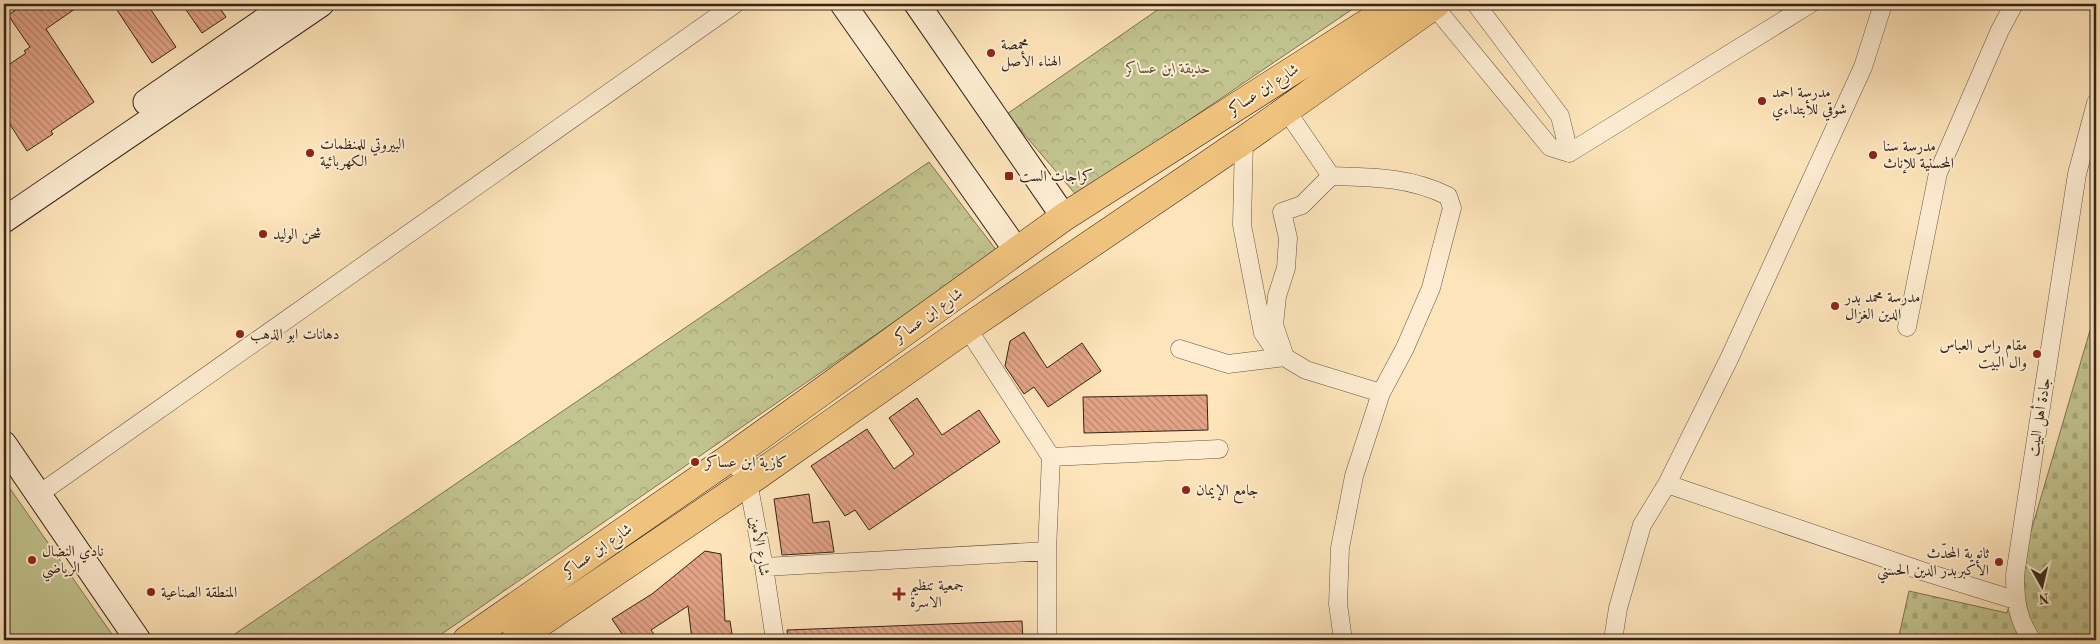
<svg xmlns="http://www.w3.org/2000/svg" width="2100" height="644" viewBox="0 0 2100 644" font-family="'Old Standard TT',Amiri,serif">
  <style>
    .cemetery { fill: url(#cemetery-stones); stroke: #7c7454 }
    .park { fill: url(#park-crowns); stroke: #7c7454 }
    .pitch { fill: #c2c48f; stroke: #7c7454 }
    .building { fill: url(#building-back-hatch); stroke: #35241a }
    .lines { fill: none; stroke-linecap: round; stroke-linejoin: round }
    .street-casing { stroke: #675442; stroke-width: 19 }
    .secondary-casing { stroke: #35241a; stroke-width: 27 }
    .primary-casing { stroke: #35241a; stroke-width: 29 }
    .street { stroke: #feedd2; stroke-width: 18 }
    .secondary { stroke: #feedd2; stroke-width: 25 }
    .primary { stroke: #efc27d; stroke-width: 28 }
    .poi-dot { fill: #8f2418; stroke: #feedd2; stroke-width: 2 }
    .labels { text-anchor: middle; stroke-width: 4; stroke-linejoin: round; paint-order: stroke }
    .poi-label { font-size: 15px; fill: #35241a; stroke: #feedd2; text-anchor: start }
    .park-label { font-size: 15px; font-style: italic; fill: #584c37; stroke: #feedd2 }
    .street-label { font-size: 15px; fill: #35241a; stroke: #feedd2 }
  </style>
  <defs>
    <pattern id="cemetery-stones" width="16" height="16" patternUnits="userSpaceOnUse" patternTransform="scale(1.25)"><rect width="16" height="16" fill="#c2c48f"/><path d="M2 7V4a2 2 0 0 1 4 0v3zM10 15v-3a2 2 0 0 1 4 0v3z" fill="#a7a87b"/></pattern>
    <pattern id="park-crowns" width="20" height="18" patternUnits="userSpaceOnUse" patternTransform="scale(1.25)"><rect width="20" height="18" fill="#c2c48f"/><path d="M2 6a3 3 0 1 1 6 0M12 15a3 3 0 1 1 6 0" fill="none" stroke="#a7a87b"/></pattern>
    <pattern id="building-back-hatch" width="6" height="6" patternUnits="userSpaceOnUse" patternTransform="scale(1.25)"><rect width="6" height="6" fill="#e3a487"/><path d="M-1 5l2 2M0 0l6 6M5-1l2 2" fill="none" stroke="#b9856e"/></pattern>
  </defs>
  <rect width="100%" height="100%" fill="#fee4ba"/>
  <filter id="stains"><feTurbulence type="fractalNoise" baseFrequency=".004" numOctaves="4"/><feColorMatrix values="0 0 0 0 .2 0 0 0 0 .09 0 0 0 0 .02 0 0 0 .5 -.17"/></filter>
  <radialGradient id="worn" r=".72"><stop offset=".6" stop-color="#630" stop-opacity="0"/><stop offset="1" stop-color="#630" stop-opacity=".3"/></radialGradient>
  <path class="cemetery" d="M2096 310V640H1898L1909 591 2007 613Z"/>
  <path class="park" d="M1166 4H1360L1077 196 1007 114Z
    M929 162 997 251 433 640H226Z"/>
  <path class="pitch" d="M4 480 116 640H4Z"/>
  <path class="building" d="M25 4H82L46 29 94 102 51 131 53 134 27 151 4 115V68L26 53 24 51 30 47 8 15Z
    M113 4H147L176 47 152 63Z
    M182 4H217L226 17 202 33Z
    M1024 332 1047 368 1082 343 1101 371 1048 407 1034 387 1024 394 1005 366 1010 341Z
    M1207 395 1208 430 1084 433 1083 397Z
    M917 398 942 435 979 410 1000 442 869 530 855 510 845 516 811 466 867 429 894 469 914 454 889 418Z
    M809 494 813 523 829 521 834 552 782 555 774 499Z
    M705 551 721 554 725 621H730L733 640H692L688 606 651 630 658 640H626L612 619 652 594Z
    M1022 621 1023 640H788L787 630Z"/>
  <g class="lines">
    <g class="street-casing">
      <path id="street" d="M1476 4 1560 116 1569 153
        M1883 4 1863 67 1729 359 1667 484 1925 572 2015 600
        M1434 6 1550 147 1569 153 1810 4
        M1286 110 1331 176C1372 177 1410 177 1448 196L1452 208 1431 288 1405 348 1381 393 1354 476 1340 548 1338 604 1343 640
        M1244 140 1242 225 1263 333 1276 352 1306 370 1381 393
        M1907 327 1938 173 2000 30 2014 4
        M967 328 1051 457 1047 551V640
        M1180 349 1228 364 1285 357 1274 325 1277 296 1286 268 1288 238 1282 212 1302 205 1331 176
        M731 457 748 482 764 567 775 640
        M1051 457 1219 449
        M39 494 735 4
        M764 567 1047 551
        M1613 640 1618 608 1642 525 1667 484
        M2032 640C2017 620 2015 598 2015 575L2077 174 2096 103"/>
    </g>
    <g class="secondary-casing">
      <path id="secondary" d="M843 4 1017 251
        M917 4 1064 217
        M146 102 288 4
        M4 220 321 4
        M4 444 138 640"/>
    </g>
    <g class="primary-casing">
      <path id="primary" d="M467 640 731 457 1064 217 1397 4
        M515 640 748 482 967 328 1244 140 1436 4"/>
    </g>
    <use href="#street" class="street"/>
    <use href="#secondary" class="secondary"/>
    <use href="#primary" class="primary"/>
  </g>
  <g class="poi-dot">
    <circle cx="991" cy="53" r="5"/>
    <circle cx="1762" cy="101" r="5"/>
    <circle cx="310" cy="153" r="5"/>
    <circle cx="1873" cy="155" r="5"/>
    <rect x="1004" y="171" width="10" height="10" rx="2.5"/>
    <circle cx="263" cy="234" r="5"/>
    <circle cx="1835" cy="306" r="5"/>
    <circle cx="240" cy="334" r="5"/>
    <circle cx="2037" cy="354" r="5"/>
    <circle cx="695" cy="462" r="5"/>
    <circle cx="1186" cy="490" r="5"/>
    <circle cx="32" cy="560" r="5"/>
    <circle cx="1999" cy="562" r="5"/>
    <circle cx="151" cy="592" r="5"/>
    <path d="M896.5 586.5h5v5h5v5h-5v5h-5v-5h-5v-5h5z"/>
  </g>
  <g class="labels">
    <g class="poi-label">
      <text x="1001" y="49">محمصة<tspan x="1001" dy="17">الهناء الأصل</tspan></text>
      <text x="1772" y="97">مدرسة احمد<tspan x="1772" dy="17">شوقي للأبتداءي</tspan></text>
      <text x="320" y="149">البيروتي للمنظمات<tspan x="320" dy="17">الكهربائية</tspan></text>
      <text x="1883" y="151">مدرسة سنا<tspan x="1883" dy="17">المحسنية للإناث</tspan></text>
      <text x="1019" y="181">كراجات الست</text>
      <text x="273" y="239">شحن الوليد</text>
      <text x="1845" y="302">مدرسة محمد بدر<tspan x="1845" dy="17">الدين الغزال</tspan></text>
      <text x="250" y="339">دهانات ابو الذهب</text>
      <text x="2027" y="350" text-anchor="end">مقام راس العباس<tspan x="2027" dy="17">وال البيت</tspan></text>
      <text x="705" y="467">كازية ابن عساكر</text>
      <text x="1196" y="495">جامع الإيمان</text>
      <text x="42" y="556">نادي النضال<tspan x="42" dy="17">الرياضي</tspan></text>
      <text x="1989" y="558" text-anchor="end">ثانوية المحدّث<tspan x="1989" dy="17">الأكبربدر الدين الحسني</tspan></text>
      <text x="910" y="590">جمعية تنظيم<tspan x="910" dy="17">الاسرة</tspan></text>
      <text x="161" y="597">المنطقة الصناعية</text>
    </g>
    <g class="park-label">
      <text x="1168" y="73">حديقة ابن عساكر</text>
    </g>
    <g class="street-label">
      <text transform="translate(1263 89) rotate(-33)" y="5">شارع ابن عساكر</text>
      <text transform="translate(928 315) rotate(-36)" y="5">شارع ابن عساكر</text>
      <text transform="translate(2039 417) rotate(-81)" y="5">جادة أهل البيت</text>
      <text transform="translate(760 546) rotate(80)" y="5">شارع الأمين</text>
      <text transform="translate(597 550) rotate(-35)" y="5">شارع ابن عساكر</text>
    </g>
  </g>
  <rect width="2100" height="644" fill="none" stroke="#fee4ba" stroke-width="20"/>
  <rect x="5" y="5" width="2090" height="634" fill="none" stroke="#35241a" stroke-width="2.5"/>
  <rect x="10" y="10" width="2080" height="624" fill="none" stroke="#35241a"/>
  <g transform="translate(2042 586) rotate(172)" stroke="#feedd2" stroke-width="4" paint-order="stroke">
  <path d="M0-4L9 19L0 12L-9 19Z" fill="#35241a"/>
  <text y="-8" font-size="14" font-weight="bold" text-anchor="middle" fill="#35241a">N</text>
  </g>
  <rect width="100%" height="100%" filter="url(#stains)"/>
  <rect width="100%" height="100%" fill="url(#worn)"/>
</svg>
